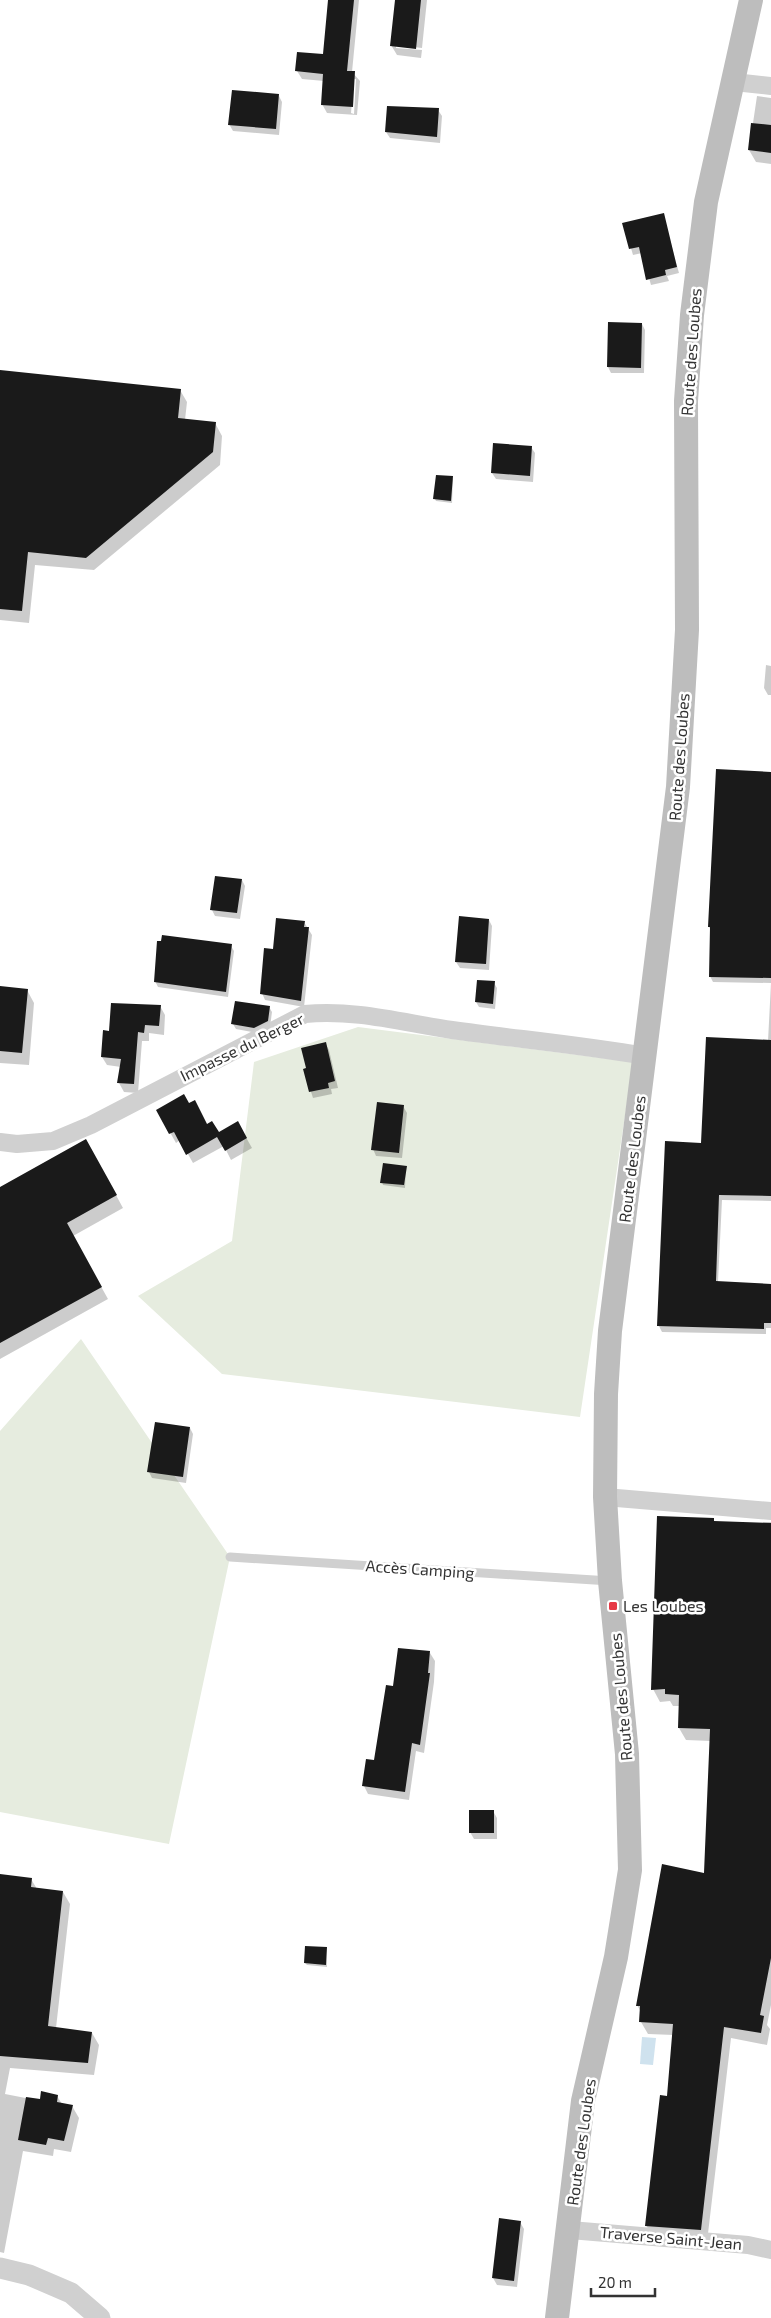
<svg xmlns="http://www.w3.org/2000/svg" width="771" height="2318" viewBox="0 0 771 2318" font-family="'Exo 2',sans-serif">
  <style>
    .green { fill: #e6ecdf }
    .water { fill: #cfe2ee }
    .shadow { fill: #0003; fill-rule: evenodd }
    .building { fill: #1a1a1a }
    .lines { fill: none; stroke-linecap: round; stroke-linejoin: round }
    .service { stroke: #d0d0d0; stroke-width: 9 }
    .minor { stroke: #d0d0d0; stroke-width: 18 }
    .tertiary { stroke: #d0d0d0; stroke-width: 21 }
    .secondary { stroke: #bdbdbd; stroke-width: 24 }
    .poi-dot { fill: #e63946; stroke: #fff; stroke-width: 2 }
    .labels { text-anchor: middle; stroke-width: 5; stroke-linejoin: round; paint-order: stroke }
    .street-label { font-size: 16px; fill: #333; stroke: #fff }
    .poi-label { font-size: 16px; fill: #333; stroke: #fff; text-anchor: start }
  </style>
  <rect width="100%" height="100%" fill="#fff"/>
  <path class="green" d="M358 1027 633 1062 580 1417 222 1374 138 1296 232 1241 254 1062Z
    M81 1339 230 1557 169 1844 0 1812V1431Z"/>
  <path class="water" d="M642 2037 656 2038 653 2065 640 2064Z"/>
  <path class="shadow" d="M329 0H359L352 72 360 81 357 115 327 113 322 104 324 81 302 79 297 71 324 55ZM354 79H356L354 114 351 113Z
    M396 0H427L422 48 396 45V48L422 50 421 58 397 55 391 45Z
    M279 96 282 102 279 135 233 131 229 124Z
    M757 96 771 98V164L756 162 749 150Z
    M438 110 442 116 440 143 390 138 386 132Z
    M663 215 679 273 667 276 669 281 651 285 642 253 633 255 624 224Z
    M642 324 645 330 644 373H611L608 367Z
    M0 371 180 390 187 402 185 420 215 423 222 436 220 465 94 570 35 565 29 623 0 620Z
    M531 447 535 453 533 482 496 479 492 473Z
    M453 478 452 503 436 501 435 499Z
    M766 665 771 666V695H768L764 688Z
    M771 773V1201L722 1200 718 1282 771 1285V1328H766V1334L662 1332 659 1326 702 1144 768 1041 771 983 713 982 710 976 711 930 709 927Z
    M242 880 245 886 240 919 215 916 212 910Z
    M489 920 492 926 489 970 460 968 456 962Z
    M304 922 312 935 304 1007 265 1000 262 993 274 951Z
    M231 946 234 951 228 997 158 987 155 981Z
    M494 983 497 988 495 1009 479 1007 476 1002Z
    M0 987 27 990 34 1003 29 1065 0 1063Z
    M160 1006 165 1015 164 1035 149 1033V1041H142L138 1093 124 1092 119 1083 121 1067 107 1065 102 1057 110 1032Z
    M269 1007 272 1012 270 1027 258 1033 236 1029 233 1024Z
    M325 1043 329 1050 338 1088 331 1089 332 1094 313 1098 304 1070 307 1069Z
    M189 1105 207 1125 218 1134 243 1132 252 1148 231 1160 224 1146 193 1163 180 1140 176 1143 158 1111Z
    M403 1106 407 1113 402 1158 376 1156 373 1149Z
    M86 1140 123 1208 73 1236 108 1299 0 1359V1188Z
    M406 1167 405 1188 383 1185 382 1182Z
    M190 1428 193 1434 186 1483 152 1478 149 1472Z
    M713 1519 715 1522 763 1524V1522H771V2005L767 2025 770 2029 767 2045 731 2038 707 2242 653 2238 646 2225 669 2098 674 2035 648 2034 641 2022V2012L637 2005 706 1874 711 1741 686 1740 679 1728 680 1706H673L670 1701 660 1702 653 1689Z
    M430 1653 435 1661 434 1682 424 1753 416 1751 409 1800 368 1794 364 1786 375 1761 394 1687Z
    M493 1811 497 1818V1839H474L470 1832Z
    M0 1876 31 1879 37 1889 63 1892 70 1904 56 2028 92 2033 99 2045 94 2075 10 2068 5 2094 41 2101 57 2096 62 2104 72 2106 79 2118 71 2152 54 2149 53 2156 23 2151 4 2253 0 2252Z
    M326 1949 327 1967 307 1965 305 1963Z
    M500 2220 520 2222 524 2229 517 2287 497 2285 493 2278Z"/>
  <path class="building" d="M328 0H354L347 71H355L353 107 321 105 323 74 295 71 297 52 323 54Z
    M395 0H421L416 49 390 46Z
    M232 90 279 94 276 129 228 125Z
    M387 106 439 108 437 137 385 132Z
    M751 123 771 125V153L748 150Z
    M664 213 677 267 665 270 666 275 646 280 639 247 629 249 622 223Z
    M608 322 642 323 641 368 607 367Z
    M0 370 181 389 178 418 216 422 213 452 86 558 28 552 22 611 0 609Z
    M493 443 532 446 530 476 491 473Z
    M436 475 453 476 451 501 433 499Z
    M716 769 771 772V978L709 977 710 927H708Z
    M215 876 242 879 237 913 210 910Z
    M459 916 489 919 486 964 455 962Z
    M276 918 305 921 304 927H309L301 1001 260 994 264 948 273 949Z
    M162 935 232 944 226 992 154 982 157 941H161Z
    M477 980 495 981 493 1004 475 1002Z
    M0 986 28 989 22 1053 0 1051Z
    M235 1001 270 1006 268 1021 254 1028 231 1024Z
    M111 1003 161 1005 159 1026 145 1025 144 1033 138 1032 134 1084 117 1083 121 1059 101 1057 103 1030 109 1031Z
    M706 1037 771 1040V1196L719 1195 716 1281 771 1284V1323H764V1329L657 1326 665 1141 701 1143Z
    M326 1042 335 1081 328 1083 329 1088 309 1092 303 1069 306 1068 301 1048Z
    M184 1094 189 1103 195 1100 207 1124 212 1121 219 1132 238 1121 247 1138 225 1151 217 1137 186 1155 174 1132 169 1134 156 1110Z
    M377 1102 404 1105 399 1153 371 1150Z
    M86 1139 117 1195 67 1223 102 1287 0 1343V1187Z
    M383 1163 407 1166 404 1185 380 1183Z
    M155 1422 190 1427 183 1477 147 1472Z
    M657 1516 714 1518V1521L771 1523V1958L760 2015 764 2016 761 2033 724 2027 701 2230 645 2226 660 2095 667 2096 673 2024 639 2022 640 2006H636L662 1864 704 1873 710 1729 678 1728 679 1695 665 1694V1689L651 1690Z
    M398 1648 430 1651 428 1673H430L420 1745 412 1743 405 1792 362 1786 366 1759 374 1760 386 1685 393 1686Z
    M469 1810H494V1833H469Z
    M0 1874 32 1878 31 1887 63 1891 48 2026 92 2032 88 2063 0 2056Z
    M305 1946 327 1947 326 1965 304 1963Z
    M41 2091 58 2095 57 2102 73 2105 64 2141 48 2138 46 2145 18 2140 26 2097 40 2099Z
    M499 2218 521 2221 514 2281 492 2278Z"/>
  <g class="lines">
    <path class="service" d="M230 1557 610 1581"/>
    <path class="minor" d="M734 82 771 86
      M0 1142 17 1144 53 1141 91 1125 305 1014C355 1009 404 1023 452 1030 517 1039 581 1045 645 1056
      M605 1497 771 1511
      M570 2230 748 2245 771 2250"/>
    <path class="tertiary" d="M0 2268 29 2275 71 2293 100 2318"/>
    <path class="secondary" d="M557 2318 583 2101 616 1957 630 1870 627 1754 610 1581 605 1497 606 1394 610 1331 678 787 687 630 686 401 692 315 706 202 751 0"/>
  </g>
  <rect class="poi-dot" x="608" y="1601" width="10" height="10" rx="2.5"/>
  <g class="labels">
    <g class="street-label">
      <text transform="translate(691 352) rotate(-86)" y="6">Route des Loubes</text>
      <text transform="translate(679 757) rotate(-86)" y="6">Route des Loubes</text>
      <text transform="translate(242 1047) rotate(-26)" y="6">Impasse du Berger</text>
      <text transform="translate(632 1159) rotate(-83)" y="6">Route des Loubes</text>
      <text transform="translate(420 1569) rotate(4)" y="6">Accès Camping</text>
      <text transform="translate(621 1697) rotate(-95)" y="6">Route des Loubes</text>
      <text transform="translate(581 2142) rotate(-82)" y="6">Route des Loubes</text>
      <text transform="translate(671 2238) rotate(5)" y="6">Traverse Saint-Jean</text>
    </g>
    <g class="poi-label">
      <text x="623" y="1612">Les Loubes</text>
    </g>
  </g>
  <path d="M591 2288v8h64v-8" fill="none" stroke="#333333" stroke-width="2.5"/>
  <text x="598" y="2288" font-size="15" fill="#333333" stroke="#ffffff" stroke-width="4" paint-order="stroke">20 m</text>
</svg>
